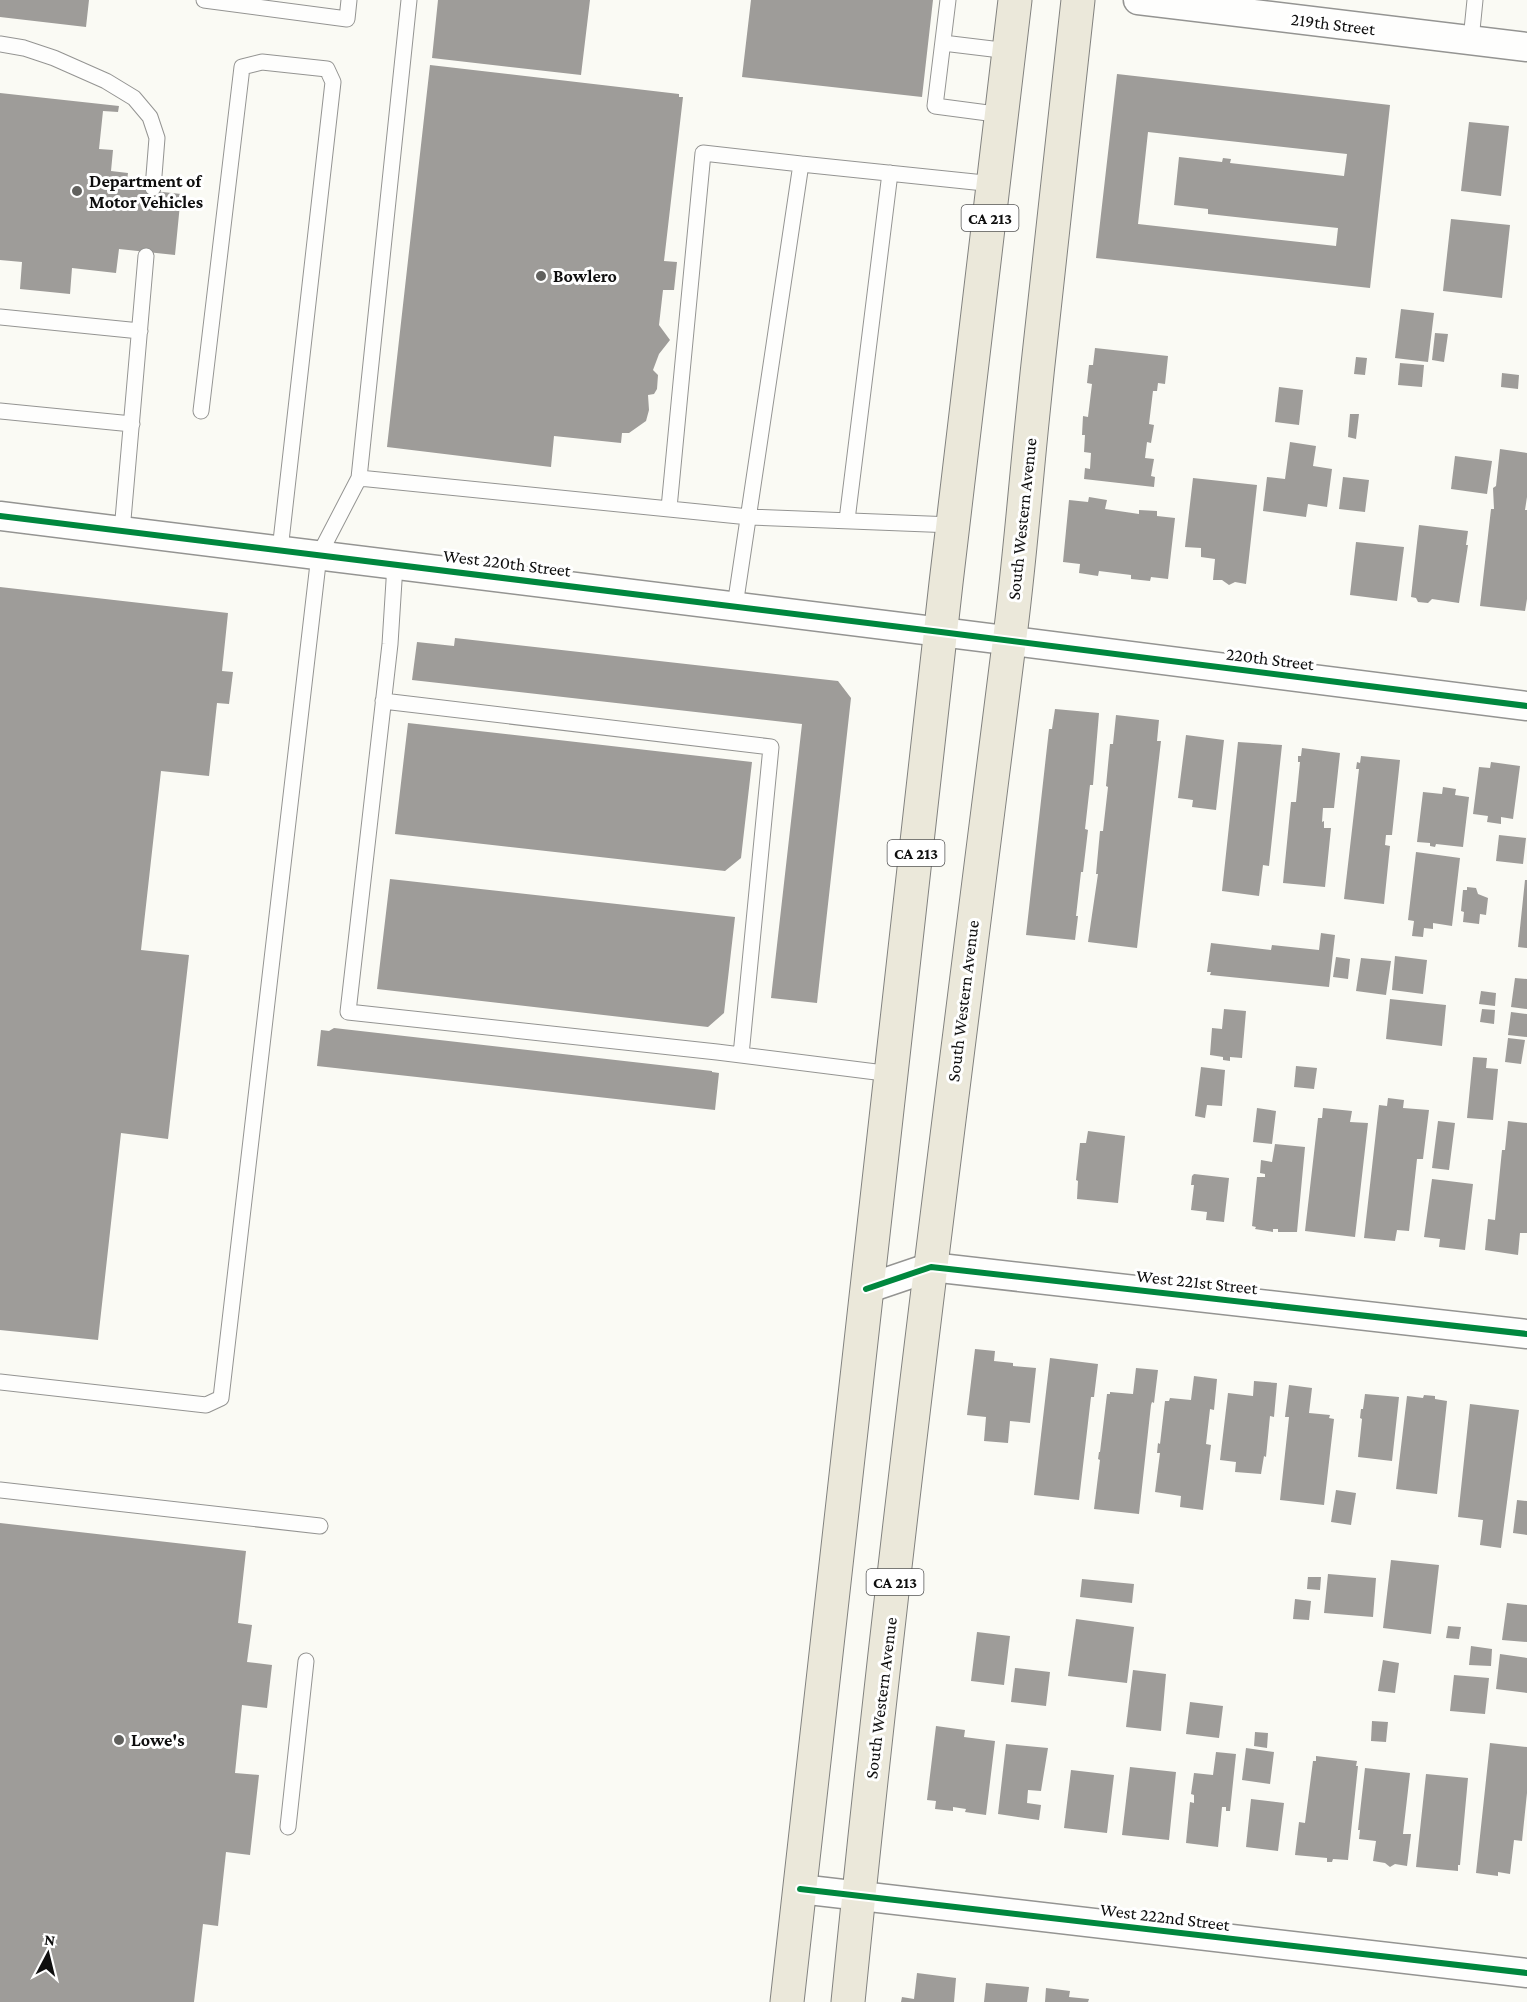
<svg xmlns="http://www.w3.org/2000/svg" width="1527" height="2002" viewBox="0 0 1527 2002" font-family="'Crimson Pro',serif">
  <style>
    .building { fill: #9e9c99; fill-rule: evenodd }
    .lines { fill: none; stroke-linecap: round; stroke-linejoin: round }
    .service-casing { stroke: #949492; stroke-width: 17 }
    .minor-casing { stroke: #949492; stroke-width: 31 }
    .primary-casing { stroke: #82827f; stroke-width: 35 }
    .service { stroke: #fefefd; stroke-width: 15 }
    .minor { stroke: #fefefd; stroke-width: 28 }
    .primary { stroke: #ebe8da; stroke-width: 33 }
    .cycleway-casing { stroke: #fff; stroke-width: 10 }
    .cycleway { stroke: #00873e; stroke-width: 6 }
    .poi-dot { fill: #61615e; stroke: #fff; stroke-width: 2 }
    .labels { text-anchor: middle; stroke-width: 6; stroke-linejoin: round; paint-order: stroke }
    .shield { fill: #fff; stroke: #565656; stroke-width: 1.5 }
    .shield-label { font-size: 16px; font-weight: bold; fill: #0e0e0e }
    .street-label { font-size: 18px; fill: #0e0e0e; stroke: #fff }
    .poi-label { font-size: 18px; font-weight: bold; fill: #0e0e0e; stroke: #fff; text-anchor: start }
  </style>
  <rect width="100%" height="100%" fill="#fafaf4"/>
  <path class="building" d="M0 0H89L86 27 0 17Z
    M438 0H590L581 75 432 58Z
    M751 0H933L922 97 742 77Z
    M430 65 679 94V97H683L664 261 677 262 674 290H663L659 325 670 340 659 354 653 370 658 375 657 389 654 394 648 395 649 410 646 421 629 433H622L621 443 554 436 551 467 387 447Z
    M1117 74 1390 105 1370 288 1096 258ZM1148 132 1347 154 1344 176 1230 163 1231 159 1223 158 1222 162 1179 157 1174 205 1208 209V214L1338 228 1336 246 1138 224Z
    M0 93 119 106 118 112 103 111 99 149 113 150 111 171 128 173 126 188 181 194 175 255 119 249 116 273 72 268 70 294 20 289 22 262 0 260Z
    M1469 122 1509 126 1501 196 1461 191Z
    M1451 219 1510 225 1502 298 1443 291Z
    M1401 309 1434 313 1428 362 1395 358Z
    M1435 333 1448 334 1444 362 1432 360Z
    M1095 348 1168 356 1165 384 1158 383 1157 391H1153L1149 424 1154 425 1151 443 1147 442 1145 458 1154 459 1151 476 1155 477 1154 487 1084 479 1085 468 1090 469 1091 453 1084 452 1085 435H1082L1083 416 1088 417 1092 384 1087 383 1089 365H1093Z
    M1356 357 1367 358 1365 375 1354 374Z
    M1400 363 1424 365 1422 387 1398 385Z
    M1502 373 1519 375 1518 389 1501 387Z
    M1279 387 1303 390 1299 425 1275 422Z
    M1350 414H1359L1356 439 1348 437Z
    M1290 442 1316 446 1313 466 1332 469 1327 507 1308 504 1306 517 1263 511 1267 477 1285 479Z
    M1500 449 1527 453V497L1525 510H1527V599L1525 611 1480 606 1491 509H1494L1493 488 1496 486Z
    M1455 456 1492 461 1487 494 1451 489Z
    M1343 477 1369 480 1365 512 1339 509Z
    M1193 478 1257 485 1246 584 1235 582 1229 585 1222 580H1213L1215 559 1201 557V548L1185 547Z
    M1089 497 1107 500 1105 509 1139 514V510L1157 511V516L1175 518 1168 579 1151 577 1150 581 1131 579V575L1099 571 1098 576 1079 573 1080 564 1063 562 1069 500 1088 502Z
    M1419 525 1468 531 1466 545H1468L1459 603 1432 599 1428 603 1418 602 1416 598 1411 597Z
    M1356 542 1404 547 1397 601 1350 595Z
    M0 587 228 613 222 671 233 672 229 704 217 703 209 776 161 771 141 950 189 955 168 1139 121 1133 98 1340 0 1330Z
    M455 638 838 681 851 698 817 1003 771 998 802 724 412 680 417 642 454 646Z
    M1055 709 1099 713 1093 785H1090L1085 829 1088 830 1083 872H1081L1076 916H1078L1075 940 1026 935 1049 729H1052Z
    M1116 715 1159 720 1157 741H1161L1137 948 1088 942 1098 874H1096L1100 831H1103L1108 787 1106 786 1110 744H1113Z
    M408 723 752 762 741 858 725 871 395 834Z
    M1186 735 1224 740 1216 810 1192 807 1193 800 1178 798Z
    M1238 742 1282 745 1269 866 1263 865 1259 896 1222 891Z
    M1302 748 1340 753 1334 808H1323L1322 822 1324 821V828H1331L1325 887 1283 883 1291 802H1296L1300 762H1298V756H1301Z
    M1361 756 1400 760 1392 835H1386L1385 845 1390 846 1384 904 1344 899 1359 769H1356L1357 762 1360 763Z
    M1491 762 1520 766 1513 819 1501 817V824L1487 822 1488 816 1473 814 1479 767 1490 768Z
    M1443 787 1456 789 1455 795 1469 797 1463 847 1436 844 1435 847 1430 846V843L1417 842 1423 792 1442 794Z
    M1499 835 1526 838 1523 864 1496 861Z
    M1416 852 1460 858 1452 926 1433 923V929L1424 928 1423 937 1412 936 1414 921 1408 920Z
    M390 879 735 917 724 1013 708 1027 377 989Z
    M1525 880H1527V948L1518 947Z
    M1467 887 1476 888 1478 894 1488 898 1486 915 1480 914 1479 924 1463 922 1464 912 1461 911 1463 890H1467Z
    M1321 933 1335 935 1329 987 1210 975 1211 972H1207L1211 943 1271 950 1272 945 1319 950Z
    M1395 956 1427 960 1423 994 1392 990Z
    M1336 957 1350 959 1348 979 1333 977Z
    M1361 958 1391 961 1386 995 1356 991Z
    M1515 978 1527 979V1009L1511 1007Z
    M1481 991 1496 993 1495 1006 1479 1004Z
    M1390 999 1446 1005 1442 1046 1386 1039Z
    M1224 1009 1246 1011 1242 1058 1230 1057V1061L1223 1060V1057L1210 1055 1212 1028 1222 1029Z
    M1482 1009 1495 1010 1494 1024 1480 1022Z
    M1511 1012 1527 1014V1037L1508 1035Z
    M334 1028 712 1071V1072L719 1073 715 1110 317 1066 321 1030 329 1031Z
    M1508 1038 1525 1040 1521 1064 1505 1062Z
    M1473 1057 1487 1058 1486 1068 1498 1069 1493 1120 1467 1118Z
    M1296 1066 1317 1068 1314 1089 1294 1087Z
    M1201 1067 1225 1070 1222 1106 1207 1105 1205 1118 1195 1116Z
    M1388 1098 1404 1100 1403 1108 1429 1110 1423 1159H1417L1409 1231 1397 1230 1395 1241 1364 1238 1379 1105 1387 1106Z
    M1257 1108 1276 1111 1272 1144 1253 1142Z
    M1323 1108 1352 1111 1350 1122 1368 1123 1355 1237 1305 1231 1318 1118H1322Z
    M1438 1121 1455 1123 1449 1170 1432 1168Z
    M1508 1121 1527 1123V1233H1520L1518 1255 1485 1250 1488 1219 1495 1220 1502 1150H1505Z
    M1088 1131 1125 1136 1118 1203 1077 1199 1078 1181 1076 1180 1080 1143H1086Z
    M1275 1144 1305 1147 1297 1232H1278V1229H1273V1232L1255 1229 1256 1227 1252 1226 1257 1177H1265V1174L1260 1173 1261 1160 1272 1162Z
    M1194 1174 1229 1178 1224 1222 1206 1220 1207 1212 1191 1210 1194 1185H1191L1192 1176Z
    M1432 1179 1473 1184 1465 1250 1439 1247 1440 1239 1424 1237Z
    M975 1349 995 1351 994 1361 1013 1363V1366L1036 1368 1030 1423 1010 1421 1008 1443 984 1441 986 1417 967 1415Z
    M1050 1358 1098 1364 1094 1397H1091L1079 1500 1034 1495Z
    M1136 1368 1158 1370 1154 1403 1152 1402 1151 1405 1139 1514 1094 1509 1100 1460 1098 1459 1099 1452H1100L1107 1394H1110V1392L1133 1394Z
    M1194 1376 1217 1379 1214 1410 1210 1409 1206 1444 1211 1445 1203 1510 1180 1507 1181 1496 1155 1492 1160 1453H1157L1158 1443 1160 1444 1165 1401H1169L1170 1398 1191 1400Z
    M1254 1381 1277 1383 1274 1417 1270 1416 1266 1457 1264 1456 1261 1474 1235 1472 1236 1462 1220 1460 1228 1393 1253 1396Z
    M1289 1385 1312 1388 1309 1413 1330 1415 1329 1418 1334 1419 1324 1505 1280 1500 1289 1417H1285Z
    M1365 1394 1399 1397 1392 1461 1358 1457 1362 1419 1360 1418 1361 1409H1363Z
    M1424 1395 1435 1396V1399L1447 1401 1437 1494 1396 1489 1407 1396 1423 1398Z
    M1470 1404 1519 1410 1501 1548 1480 1545 1483 1520 1458 1517Z
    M1336 1490 1356 1493 1351 1525 1331 1522Z
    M1517 1500 1527 1501V1535L1513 1533Z
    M0 1523 246 1551 238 1623 252 1625 247 1662 272 1665 267 1708 242 1705 235 1773 259 1775 250 1855 226 1852 218 1926 203 1924 194 2002H0Z
    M1391 1560 1439 1565 1431 1634 1383 1628Z
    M1328 1574 1376 1578 1373 1617 1324 1613Z
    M1308 1577H1321L1320 1590 1307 1589Z
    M1082 1579 1134 1584 1132 1603 1080 1597Z
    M1295 1599 1311 1601 1309 1620 1293 1619Z
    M1507 1603 1527 1605V1642L1502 1640Z
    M1076 1619 1134 1627 1127 1683 1068 1676Z
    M1448 1626 1461 1627 1459 1639 1446 1638Z
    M977 1632 1010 1636 1004 1685 971 1681Z
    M1471 1646 1492 1649 1491 1666 1469 1665Z
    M1500 1654 1527 1658V1693L1496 1689Z
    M1383 1660 1399 1663 1395 1693 1378 1691Z
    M1015 1668 1050 1672 1046 1706 1011 1702Z
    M1133 1670 1166 1674 1161 1731 1126 1727Z
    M1454 1675 1489 1678 1485 1714 1450 1711Z
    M1190 1702 1223 1706 1219 1738 1186 1734Z
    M1372 1721 1388 1722 1386 1742 1371 1741Z
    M936 1726 965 1730 964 1737 995 1741 986 1815 965 1812 966 1809 953 1807V1811L935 1809 936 1801 927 1800Z
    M1255 1732 1268 1733 1267 1748 1254 1746Z
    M1490 1743 1527 1747V1793L1522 1841 1514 1840 1510 1874 1498 1872V1876L1476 1873Z
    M1006 1744 1048 1748 1041 1791 1028 1790 1027 1803 1041 1805 1039 1820 998 1814Z
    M1246 1748 1274 1752 1270 1784 1242 1780Z
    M1216 1752 1236 1754 1230 1811H1226V1807H1222L1218 1847 1186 1843 1190 1802 1194 1803V1795L1191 1794 1194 1773 1213 1775Z
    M1316 1756 1357 1761 1356 1766H1358L1348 1860 1333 1859 1332 1862H1327V1858L1295 1855 1299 1822 1305 1823 1313 1761H1316Z
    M1130 1767 1176 1772 1169 1840 1122 1835Z
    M1365 1768 1410 1773 1403 1834H1411L1407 1866 1395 1864 1390 1867 1385 1863 1373 1861 1376 1841 1359 1839 1360 1830H1358Z
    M1071 1770 1114 1775 1107 1833 1064 1828Z
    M1426 1774 1468 1778 1460 1865H1458V1871L1416 1867Z
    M1251 1799 1284 1803 1278 1851 1246 1847Z
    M917 1973 956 1978 954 2002H901L902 1997 914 1999Z
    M986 1983 1029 1987 1027 2002H984Z
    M1046 1988 1070 1991 1069 1997 1089 1999 1088 2002H1045Z"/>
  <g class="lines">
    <g class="service-casing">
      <path id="service" d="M204 0 347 19 349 0
        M948 0 935 106 1003 115
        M1471 40 1475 0
        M943 43 1009 51
        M0 44 24 48 54 58 106 81 134 98 150 117 157 138 153 188
        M0 317 140 331
        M0 411 132 424
        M201 411 242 67 262 62 327 69 333 82 280 550
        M359 478 409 0
        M669 508 703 153 801 164
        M847 520 890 173
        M122 531 146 256
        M395 565 390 644 348 1012 717 1052 892 1074
        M735 606 801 164 994 184
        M383 701 771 747 741 1055
        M0 1382 206 1405 221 1398 319 555 359 478 749 517 953 525
        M0 1490 320 1526
        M288 1827 306 1661"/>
    </g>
    <g class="minor-casing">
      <path id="minor" d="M1138 0 1527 47
        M0 516 941 632 1527 706
        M866 1289 931 1267 1527 1334
        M800 1889 1527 1973"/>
    </g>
    <g class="primary-casing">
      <path id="primary" d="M787 2002 946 583 1015 0
        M848 2002C893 1548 952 1096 1009 644 1019 568 1025 490 1033 413 1047 275 1062 137 1078 0"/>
    </g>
    <use href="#service" class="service"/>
    <use href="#minor" class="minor"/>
    <use href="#primary" class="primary"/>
    <g class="cycleway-casing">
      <path id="cycleway" d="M0 516 941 632 1527 706
        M866 1289 931 1267 1527 1334
        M800 1889 1527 1973"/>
    </g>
    <use href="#cycleway" class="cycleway"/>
  </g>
  <g class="poi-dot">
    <circle cx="77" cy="191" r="6"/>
    <circle cx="541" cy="276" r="6"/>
    <circle cx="119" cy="1740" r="6"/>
  </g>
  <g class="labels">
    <g class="shield">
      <rect x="961.5" y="205" width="57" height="26" rx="4.5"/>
      <rect x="887.5" y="840" width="57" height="26" rx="4.5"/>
      <rect x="866.5" y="1569" width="57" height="26" rx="4.5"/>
    </g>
    <g class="shield-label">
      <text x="990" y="224">CA 213</text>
      <text x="916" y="859">CA 213</text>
      <text x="895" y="1588">CA 213</text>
    </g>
    <g class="street-label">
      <text transform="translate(1333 24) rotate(7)" y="6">219th Street</text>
      <text transform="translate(1022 519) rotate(-84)" y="6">South Western Avenue</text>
      <text transform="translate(507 563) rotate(7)" y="6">West 220th Street</text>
      <text transform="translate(1270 659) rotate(7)" y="6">220th Street</text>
      <text transform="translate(963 1001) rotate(-83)" y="6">South Western Avenue</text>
      <text transform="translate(1197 1282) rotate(6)" y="6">West 221st Street</text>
      <text transform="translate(881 1698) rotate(-83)" y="6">South Western Avenue</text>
      <text transform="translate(1165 1917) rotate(7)" y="6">West 222nd Street</text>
    </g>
    <g class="poi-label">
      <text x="89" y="187">Department of<tspan x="89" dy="21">Motor Vehicles</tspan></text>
      <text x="553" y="282">Bowlero</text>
      <text x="131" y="1746">Lowe's</text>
    </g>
  </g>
  <g transform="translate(48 1954) rotate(7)" stroke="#ffffff" stroke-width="4.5" paint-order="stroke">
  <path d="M0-4.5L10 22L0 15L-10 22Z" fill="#0e0e0e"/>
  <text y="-9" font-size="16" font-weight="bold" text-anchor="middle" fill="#0e0e0e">N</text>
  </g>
</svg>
